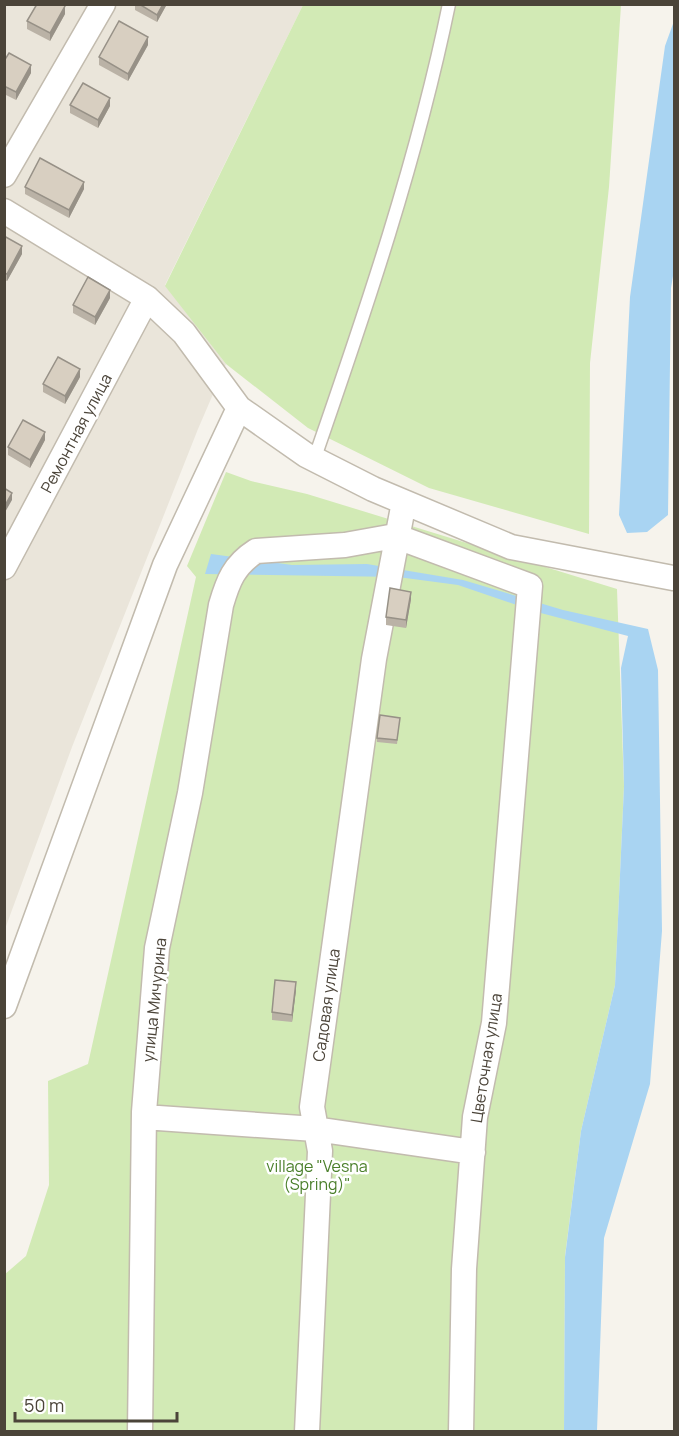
<svg xmlns="http://www.w3.org/2000/svg" width="679" height="1436" viewBox="0 0 679 1436" font-family="Manrope,sans-serif">
  <style>
    .residential { fill: #eae5da }
    .green { fill: #d2eab5 }
    .water { fill: #a9d4f2 }
    .lines { fill: none; stroke-linecap: round; stroke-linejoin: round }
    .lane-casing { stroke: #c2bbae; stroke-width: 15 }
    .street-casing { stroke: #c2bbae; stroke-width: 27 }
    .lane { stroke: #fff; stroke-width: 12 }
    .street { stroke: #fff; stroke-width: 24 }
    .wall { fill: #bab2a6 }
    .shaded-wall { fill: #979187 }
    .building { fill: #d8cfc1; stroke: #979187; stroke-width: 1.5 }
    .labels { text-anchor: middle; stroke-width: 5; stroke-linejoin: round; paint-order: stroke }
    .street-label { font-size: 16px; fill: #4b4439; stroke: #fff }
    .park-label { font-size: 16px; fill: #4a7f2a; stroke: #fff }
  </style>
  <rect width="100%" height="100%" fill="#f6f3ec"/>
  <path class="residential" d="M5 5H303L165 285 226 364 198 429 72 747 5 929Z"/>
  <path class="green" d="M303 5H621L609 187 590 363 589 534 429 488 308 428 226 364 165 286Z
    M226 472 251 481 307 494 617 589 624 786 615 985 581 1131 565 1256 564 1431H5L4 1275 26 1256 49 1185 48 1081 88 1064 196 577 187 566Z"/>
  <path class="water" d="M674 21V270L671 288 668 515 647 532 627 533 619 515 630 297 665 46Z
    M211 554 292 565 367 564 463 580 563 610 648 629 658 670 662 931 650 1084 604 1238 597 1431H564L565 1257 581 1131 615 985 624 786 621 668 628 636 537 612 458 585 398 577 205 574Z"/>
  <g class="lines">
    <g class="lane-casing">
      <path id="lane" d="M314 460C366 310 417 160 449 4"/>
    </g>
    <g class="street-casing">
      <path id="street" d="M4 175 103 4
        M4 211 147 298 184 333 239 408 306 455 373 489 511 547 673 578
        M4 567 147 298
        M4 1006 165 565 239 408
        M144 1117 315 1129 473 1152
        M140 1432 144 1112 157 948 190 793 221 605C228 581 234 565 256 551L345 545 395 536 530 586 494 1023 475 1117 464 1269 461 1432
        M307 1432 320 1151 312 1107 374 659 404 502"/>
    </g>
    <use href="#lane" class="lane"/>
    <use href="#street" class="street"/>
  </g>
  <path class="wall" d="M135 4H167L157 22 135 10Z
    M65 14 50 41 27 29V21Z
    M148 45 128 81 99 65V57Z
    M4 61 31 73 16 100 4 94Z
    M70 105 110 106 98 128 70 113Z
    M25 187 84 189 69 218 25 194Z
    M4 236 22 254 7 281 4 280Z
    M110 298 95 325 73 313V305Z
    M80 377 65 404 43 392V384Z
    M45 440 30 468 8 455V447Z
    M411 599 406 628 386 625V617Z
    M400 718 397 744 377 742V738Z
    M296 990 292 1022 272 1020V1012Z"/>
  <path class="shaded-wall" d="M163 4H167L157 22V15Z
    M65 6V14L50 41V33Z
    M148 37V45L128 81V74Z
    M31 65V73L16 100V92Z
    M110 98V106L98 128V120Z
    M84 182V189L69 218V210Z
    M22 246V254L7 281V274Z
    M110 290V298L95 325V317Z
    M80 369V377L65 404V396Z
    M45 432V440L30 468V460Z
    M12 493V500L4 514V507Z
    M411 592V599L406 628V620Z
    M296 982V990L292 1022V1015Z"/>
  <path class="building" d="M37 4H62L65 6 50 33 27 21Z
    M139 4H163L157 15Z
    M119 21 148 37 128 74 99 57Z
    M9 53 31 65 16 92 4 86V61Z
    M83 83 110 98 98 120 70 105Z
    M40 158 84 182 69 210 25 187Z
    M4 236 22 246 7 274 4 273Z
    M88 277 110 290 95 317 73 305Z
    M58 357 80 369 65 396 43 384Z
    M23 420 45 432 30 460 8 447Z
    M4 488 12 493 4 507Z
    M390 588 411 592 406 620 386 617Z
    M380 715 400 718 397 740 377 738Z
    M275 980 296 982 292 1015 272 1012Z"/>
  <g class="labels">
    <g class="street-label">
      <text transform="translate(76 433) rotate(-62)" y="6">Ремонтная улица</text>
      <text transform="translate(154 1000) rotate(-84)" y="6">улица Мичурина</text>
      <text transform="translate(326 1005) rotate(-82)" y="6">Садовая улица</text>
      <text transform="translate(486 1058) rotate(-81)" y="6">Цветочная улица</text>
    </g>
    <g class="park-label">
      <text x="317" y="1172">village "Vesna<tspan x="317" dy="18">(Spring)"</tspan></text>
    </g>
  </g>
  <rect width="679" height="1436" fill="none" stroke="#4b4439" stroke-width="12"/>
  <path d="M15 1412v9h162v-9" fill="none" stroke="#4b4439" stroke-width="3"/>
  <text x="24" y="1412" font-size="18" fill="#4b4439" stroke="#ffffff" stroke-width="4.5" paint-order="stroke">50 m</text>
</svg>
